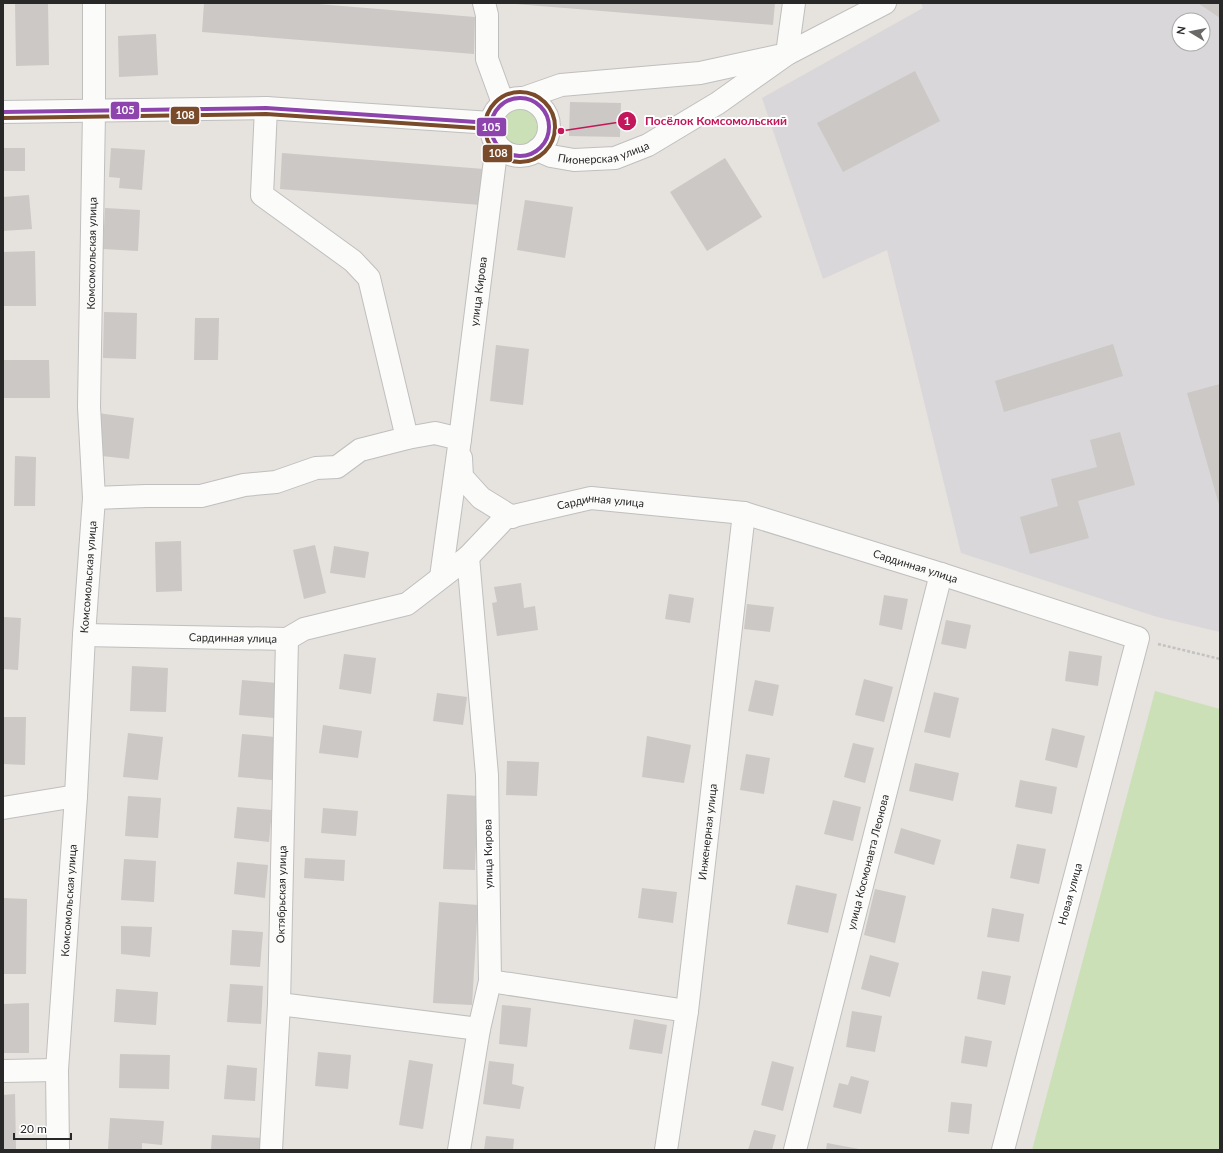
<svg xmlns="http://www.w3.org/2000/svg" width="1223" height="1153" viewBox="0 0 1223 1153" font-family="Lato,sans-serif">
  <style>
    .industrial { fill: #d9d7d9; fill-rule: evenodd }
    .green { fill: #cce0b8 }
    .building { fill: #cbc8c5 }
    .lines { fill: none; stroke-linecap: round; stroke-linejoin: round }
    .minor-casing { stroke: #c0bfbf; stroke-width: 24 }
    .path { stroke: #c3c2c2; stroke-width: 2.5; stroke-dasharray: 3 2; stroke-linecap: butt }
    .minor { stroke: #fbfbfa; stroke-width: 22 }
    .bus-1-casing { stroke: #fff; stroke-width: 7 }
    .bus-2-casing { stroke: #fff; stroke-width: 7 }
    .bus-1 { stroke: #8e44ad; stroke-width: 4 }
    .bus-2 { stroke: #7a4b2a; stroke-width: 4 }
    .labels { text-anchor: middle; stroke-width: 4; stroke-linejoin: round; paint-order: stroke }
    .street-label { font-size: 11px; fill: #282828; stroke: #fff }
    .leader { fill: none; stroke: #c2185b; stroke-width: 1.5 }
    .callout-dot { fill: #c2185b; stroke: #fff; stroke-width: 1.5 }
    .mark-label { font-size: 12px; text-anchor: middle; font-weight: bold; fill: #fff }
    .callout-label { font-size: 12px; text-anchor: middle; font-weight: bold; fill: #c2185b; stroke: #fff; stroke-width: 4; stroke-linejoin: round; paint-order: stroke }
    .line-badge { stroke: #fff; stroke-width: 1.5 }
    .badge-label { font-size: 11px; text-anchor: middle; font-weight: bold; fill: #fff }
  </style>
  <rect width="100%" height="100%" fill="#e6e2de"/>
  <path class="industrial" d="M921 3H1220V632L1157 617 961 553 887 250 823 279 762 98 923 8ZM1179 20H1203V44H1179Z"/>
  <path class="green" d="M502 127a18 18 0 1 1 36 0a18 18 0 1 1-36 0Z
    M1155 691 1220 709V1150H1032Z"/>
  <path class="building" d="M15 3H48L49 65 16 66Z
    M204 3H306L475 17 474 54 202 32Z
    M516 3H775L773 25 516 4Z
    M1198 3H1220V18Z
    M156 34 158 75 119 77 118 36Z
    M915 71 940 121 843 172 817 123Z
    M570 102 621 103 620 137 569 136Z
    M3 148H25V171H3Z
    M111 148 145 150 142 190 119 188 120 178 109 177Z
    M282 153 484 169 481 205 280 189Z
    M725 158 762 217 707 251 670 192Z
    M29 195 32 229 3 231V197Z
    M525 200 573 207 565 258 517 250Z
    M105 208 140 210 138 251 103 249Z
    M35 251 36 306H3V252Z
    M104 312 137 313 136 359 103 358Z
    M195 318H219L218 360H194Z
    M1113 344 1123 376 1004 412 995 381Z
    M496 345 529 349 523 405 490 401Z
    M3 360H49L50 398H3Z
    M1220 384V508L1187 393Z
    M98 413 134 418 129 459 93 455Z
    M1120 432 1135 485 1078 501 1089 538 1030 554 1020 517 1058 506 1051 479 1097 467 1090 440Z
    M15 456 36 457 35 506H14Z
    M181 541 182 591 156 592 155 542Z
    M315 545 326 593 304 599 293 550Z
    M334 546 369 552 365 578 330 573Z
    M521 583 524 608 535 606 538 630 497 636 492 603 497 602 494 587Z
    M669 594 694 598 690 623 665 619Z
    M884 595 908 599 902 630 879 625Z
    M747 604 774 607 770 632 744 629Z
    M3 617 21 618 18 670 3 669Z
    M946 620 971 625 966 649 941 644Z
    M1069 651 1102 656 1098 686 1065 681Z
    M344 654 376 658 371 694 339 689Z
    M132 666 168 668 166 712 130 711Z
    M864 679 893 687 884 722 855 715Z
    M242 680 277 683 274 718 239 715Z
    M755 680 779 685 773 716 748 711Z
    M934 692 959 698 950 738 924 732Z
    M437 693 467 697 463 725 433 721Z
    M3 717H26L25 765 3 764Z
    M323 725 362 731 358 758 319 753Z
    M1052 728 1085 736 1077 768 1045 760Z
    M128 733 163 737 158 780 123 777Z
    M242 734 275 737 272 780 238 777Z
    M647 736 691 745 684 783 642 777Z
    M853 743 874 748 865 783 844 777Z
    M746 754 770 758 764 794 740 790Z
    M507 761 539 762 537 796 506 795Z
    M915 763 959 773 953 801 909 791Z
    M1020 780 1057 787 1052 814 1015 807Z
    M447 794 478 796 475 870 443 869Z
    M128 796 161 798 158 838 125 836Z
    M833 800 861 807 853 841 824 834Z
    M237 807 272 810 269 842 234 838Z
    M323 808 358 811 356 836 321 833Z
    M901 828 941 840 934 865 894 853Z
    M1017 844 1046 849 1039 884 1010 878Z
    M305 858 345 860 344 881 304 878Z
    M124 859 156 861 154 902 121 900Z
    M237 862 268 865 265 898 234 894Z
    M796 885 837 894 828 933 787 924Z
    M642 888 677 892 673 923 638 918Z
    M875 889 906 896 895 943 864 935Z
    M3 898 27 899 26 974H3Z
    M439 902 478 905 472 1005 433 1003Z
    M992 908 1024 914 1019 942 987 937Z
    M121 926 152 927 150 957 121 954Z
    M232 930 263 932 260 967 230 965Z
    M870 955 899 963 890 997 861 989Z
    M982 971 1011 976 1005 1005 977 999Z
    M230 984 263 986 261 1024 227 1022Z
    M116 989 158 992 156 1025 114 1022Z
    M29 1003V1053H3V1004Z
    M502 1005 531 1008 527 1047 499 1044Z
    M852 1011 882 1016 875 1052 846 1047Z
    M634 1019 667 1025 662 1054 629 1049Z
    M965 1036 992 1041 987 1067 961 1063Z
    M318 1052 351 1055 348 1089 315 1086Z
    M120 1054 170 1055 169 1089 119 1088Z
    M409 1060 433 1064 423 1129 399 1125Z
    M489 1061 514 1064 512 1084 524 1087 520 1109 483 1104Z
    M772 1061 794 1067 783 1111 761 1105Z
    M227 1065 257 1068 255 1101 224 1099Z
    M851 1076 869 1081 861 1114 833 1107 839 1083 848 1085Z
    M15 1094 16 1150H3V1095Z
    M951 1102 972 1104 969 1134 948 1132Z
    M110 1118 164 1121 162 1145 142 1143V1150H108Z
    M754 1130 776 1135 772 1150H748Z
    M212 1135 262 1138 261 1150H211Z
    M486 1136 514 1139 513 1150H484Z
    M827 1143 859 1149V1150H826Z"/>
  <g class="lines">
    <g class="minor-casing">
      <g id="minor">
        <path d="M484 3 487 15V59L503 103"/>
        <path d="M787 54 794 3"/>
        <path d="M524 98 561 85 700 73 778 56"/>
        <circle cx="520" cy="127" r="29"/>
        <path d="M266 108 262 195 353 261 369 278 407 438"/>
        <path d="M3 112 266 108 491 123"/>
        <path id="s1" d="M537 150 551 156 574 160 615 158 648 145 718 103 787 54 885 3"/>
        <path d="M461 458 462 477 481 498 512 517"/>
        <path d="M94 498 146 496H201L244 485 276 482 316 468 337 467 360 450 407 438 435 433 460 439"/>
        <path id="s2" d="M441 577 460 439 497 144"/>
        <path id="s3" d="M84 635 287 639 304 629 407 604 468 557 505 518 591 498 744 513 941 574 1138 638 1003 1150"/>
        <path d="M3 808 76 796"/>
        <path d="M490 981 687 1011"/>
        <path d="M279 1004 479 1029"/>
        <path d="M3 1071 57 1070"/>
        <path id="s4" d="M58 1150 57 1070 76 796 84 635 94 498 89 407 94 111V3"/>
        <path id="s5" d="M271 1150 279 1004 287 639"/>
        <path d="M459 1150 479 1029 490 981 487 775 468 557"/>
        <path id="s6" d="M666 1150 687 1011 744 513"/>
        <path id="s7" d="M795 1150 941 574"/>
      </g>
    </g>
    <path class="path" d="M1158 644 1220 659"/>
    <use href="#minor" class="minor"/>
    <g class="bus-1-casing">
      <path id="bus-1" d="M491 127a29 29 0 1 1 58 0a29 29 0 1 1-58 0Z
        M3 112 266 108 491 123"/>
    </g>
    <g class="bus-2-casing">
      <path id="bus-2" d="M485 127a35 35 0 1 1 70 0a35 35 0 1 1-70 0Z
        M3 118 266 114 491 129"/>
    </g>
    <use href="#bus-1" class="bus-1"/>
    <use href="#bus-2" class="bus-2"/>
  </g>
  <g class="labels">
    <g class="street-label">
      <text dy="4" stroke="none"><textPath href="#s1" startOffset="69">Пионерская улица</textPath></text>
      <text dy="4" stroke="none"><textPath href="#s4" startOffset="898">Комсомольская улица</textPath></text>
      <text dy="4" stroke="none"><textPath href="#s2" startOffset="288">улица Кирова</textPath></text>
      <text dy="4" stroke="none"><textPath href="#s3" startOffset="557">Сардинная улица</textPath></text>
      <text dy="4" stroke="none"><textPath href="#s3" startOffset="881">Сардинная улица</textPath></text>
      <text dy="4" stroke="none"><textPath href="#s4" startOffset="574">Комсомольская улица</textPath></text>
      <text dy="4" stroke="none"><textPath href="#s3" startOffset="149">Сардинная улица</textPath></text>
      <text dy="4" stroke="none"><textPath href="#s6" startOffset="321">Инженерная улица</textPath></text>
      <text transform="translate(488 854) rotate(-91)" y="4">улица Кирова</text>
      <text dy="4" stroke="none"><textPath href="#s7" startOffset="297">улица Космонавта Леонова</textPath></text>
      <text transform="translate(1070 894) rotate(-75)" y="4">Новая улица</text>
      <text dy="4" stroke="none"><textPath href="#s5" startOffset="256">Октябрьская улица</textPath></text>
      <text dy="4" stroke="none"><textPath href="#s4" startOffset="250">Комсомольская улица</textPath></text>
    </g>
  </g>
  <path class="leader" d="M561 131L627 121"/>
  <g class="callout-dot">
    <circle cx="561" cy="131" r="4"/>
    <circle cx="627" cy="121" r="10"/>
  </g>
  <g class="mark-label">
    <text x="627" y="125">1</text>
  </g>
  <g class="callout-label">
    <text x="716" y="125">Посёлок Комсомольский</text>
  </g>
  <g class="line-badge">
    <rect x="110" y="101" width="30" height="19" rx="4" fill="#8e44ad"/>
    <rect x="170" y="106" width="30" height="19" rx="4" fill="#7a4b2a"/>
    <rect x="476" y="117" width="31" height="20" rx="4" fill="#8e44ad"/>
    <rect x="482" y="144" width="31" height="19" rx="4" fill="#7a4b2a"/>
  </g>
  <g class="badge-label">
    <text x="125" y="114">105</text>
    <text x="185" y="119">108</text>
    <text x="491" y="131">105</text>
    <text x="498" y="157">108</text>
  </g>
  <rect width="1223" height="1153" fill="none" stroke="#282828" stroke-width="8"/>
  <g transform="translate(1191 32) rotate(280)"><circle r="19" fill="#ffffff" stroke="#a9a9a9"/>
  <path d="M0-3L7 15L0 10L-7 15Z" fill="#6a6968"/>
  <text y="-6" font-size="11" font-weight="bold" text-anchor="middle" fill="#282828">N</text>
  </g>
  <path d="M14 1133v6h57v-6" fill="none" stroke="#282828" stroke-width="2"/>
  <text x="20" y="1133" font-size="12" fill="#282828" stroke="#ffffff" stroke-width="3" paint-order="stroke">20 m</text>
</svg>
